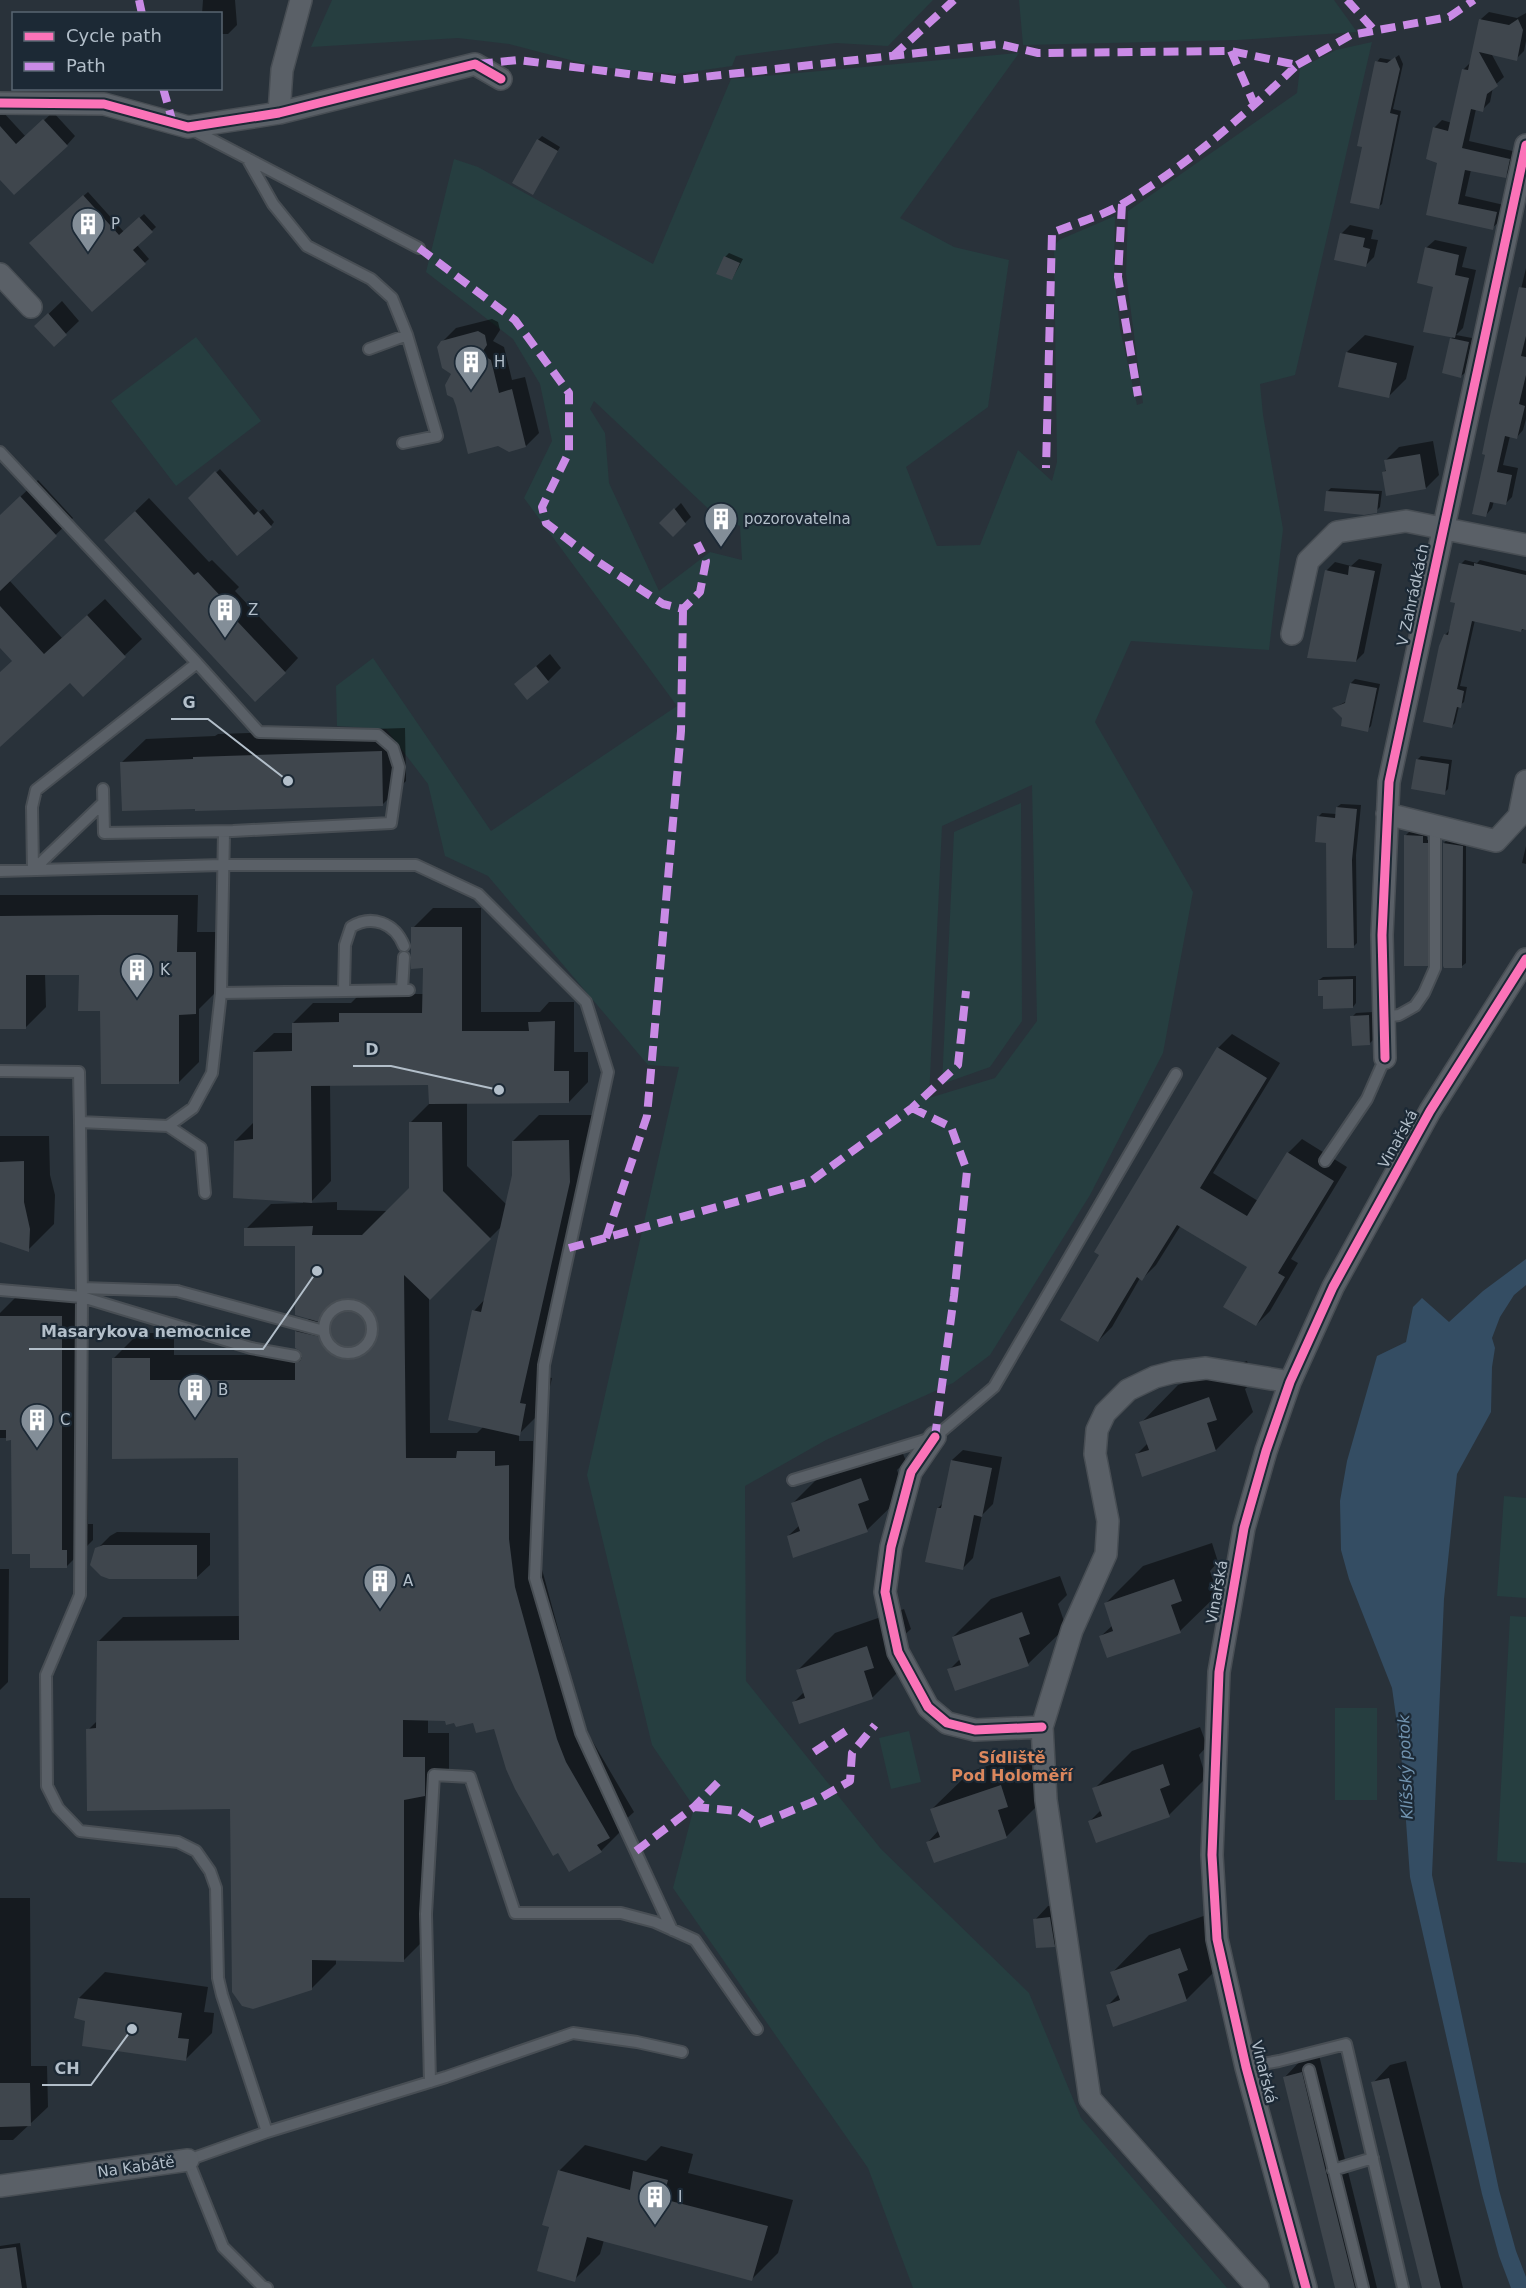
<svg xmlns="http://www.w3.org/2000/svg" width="1526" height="2288" viewBox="0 0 1526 2288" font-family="'DejaVu Sans',sans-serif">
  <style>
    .green { fill: #263e40; fill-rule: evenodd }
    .water { fill: #344d63 }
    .shadow { fill: #0007; fill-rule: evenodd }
    .building { fill: #3f464d }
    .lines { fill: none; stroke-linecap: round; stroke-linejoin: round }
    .lane-casing { stroke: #484e54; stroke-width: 14 }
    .street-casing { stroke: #484e54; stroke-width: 24 }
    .lane { stroke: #5a6067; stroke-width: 10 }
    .street { stroke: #5a6067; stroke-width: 21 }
    .lane-bridge-casing { stroke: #484e54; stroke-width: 14; stroke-linecap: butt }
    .lane-bridge { stroke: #5a6067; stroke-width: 10 }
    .quiet { stroke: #ca8be6; stroke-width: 8; stroke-dasharray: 15 8; stroke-linecap: butt }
    .cycleway-casing { stroke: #1c2935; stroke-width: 13 }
    .cycleway { stroke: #fb73b8; stroke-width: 9 }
    .labels { text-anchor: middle; stroke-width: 4.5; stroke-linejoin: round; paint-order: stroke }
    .poi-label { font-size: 15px; fill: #b3bfca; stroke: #1c2935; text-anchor: start }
    .street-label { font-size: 15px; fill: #b3bfca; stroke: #1c2935 }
    .neighbourhood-label { font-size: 16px; font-weight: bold; fill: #db875d; stroke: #1c2935 }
    .water-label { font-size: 16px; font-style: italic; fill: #7193af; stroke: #1c2935 }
    .leader { fill: none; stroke: #b3bfca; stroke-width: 2 }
    .callout-dot { fill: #b3bfca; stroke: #1c2935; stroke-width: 2 }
    .callout-label { font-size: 16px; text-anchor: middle; font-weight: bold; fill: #b3bfca; stroke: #1c2935; stroke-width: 4.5; stroke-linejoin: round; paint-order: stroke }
  </style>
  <rect width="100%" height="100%" fill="#29323a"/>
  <path class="green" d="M332 0H933L888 46 836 43 736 56 732 66 676 74 597 67 509 44 458 38 311 47Z
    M1019 0H1334L1357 32 1237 40 1023 45Z
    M1372 42 1295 375 1260 384 1263 415 1283 529 1269 650 1131 641 1095 722 1193 892 1163 1053 1090 1195 990 1355 953 1383 826 1440 745 1486 746 1681 881 1849 1029 1993 1081 2118 1227 2288H913L868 2168 673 1888 694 1807 652 1745 587 1475 679 1067 648 1065 488 876 445 856 428 784 386 729 337 726 336 686 373 658 491 831 677 706 524 498 552 441 540 384 513 339 426 272 454 159 478 167 653 264 731 79 1019 53 900 218 954 247 1009 260 988 407 906 467 937 546 980 545 1018 450 1052 481 1057 462 1054 246 1059 240 1115 216 1114 273 1120 329 1137 405 1143 403 1126 274 1128 211 1297 93 1300 68 1336 50ZM594 401 716 516 740 526 742 560 710 552 659 591 609 483 605 433 590 409ZM1032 785 1037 1021 995 1078 929 1098 942 826Z
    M196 337 261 421 176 486 111 401Z
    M1021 803 1022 1021 990 1067 942 1084 954 832Z
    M1504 1496 1526 1498V1598L1497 1596Z
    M1510 1616 1526 1617V1863L1497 1861Z
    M1335 1708H1377V1800H1335Z
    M909 1731 921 1782 891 1789 879 1738Z"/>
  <path class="water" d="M1526 1259V1285L1514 1295 1500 1317 1492 1338 1495 1348 1492 1367 1491 1412 1457 1474 1444 1599 1432 1875 1499 2190 1516 2251 1526 2277V2288H1511L1499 2256 1482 2194 1410 1877 1401 1752 1392 1688 1349 1579 1341 1550 1340 1501 1347 1461 1377 1356 1406 1342 1413 1307 1422 1298 1449 1322 1483 1291Z"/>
  <path class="shadow" d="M203 0H235L237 25 228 34H220V14H202Z
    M1489 12 1517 18 1526 13V41L1524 51 1516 59 1491 53 1504 77 1493 87 1490 102 1482 110 1476 109 1469 141 1517 152 1513 168 1505 176 1471 170 1465 196 1504 205 1500 221 1492 228 1428 214 1439 162 1434 128 1442 120 1452 123 1463 70 1471 62 1481 19Z
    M1399 55 1403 64 1393 109 1401 111 1382 204 1378 207 1364 146 1377 62 1380 58 1392 60Z
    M3 112 26 137 53 112 75 136 67 145 0 178V115Z
    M542 136 560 147 536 189 538 140Z
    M88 192 124 232 144 214 156 227 137 245 149 259 92 310 31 243Z
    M1350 225 1373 230 1371 239 1378 240 1374 257 1366 265 1341 234Z
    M1435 240 1467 247 1462 267 1476 270 1463 328 1456 335 1472 338 1465 373 1461 376 1451 339 1453 336 1435 286 1426 248Z
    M729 253 743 259 732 279 725 257Z
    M1526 268V419L1523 430 1517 437 1510 436 1503 465 1518 468 1512 497 1505 504 1494 501 1492 508 1486 515V453L1490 420Z
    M62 301 79 321 54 345 36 326Z
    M492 319 498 322 500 330 493 341 504 347 512 380 525 377 539 433 526 446 453 373 442 342 456 328Z
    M1365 335 1414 346 1406 379 1388 397 1347 352Z
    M1433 441 1439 475 1426 488 1384 472 1387 469 1386 460 1399 447Z
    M220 469 259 512 263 509 274 522 271 526 190 498Z
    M38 480 73 518 9 580 62 638 105 599 142 639 124 656 71 681 0 745V673L14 660 0 645V516Z
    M1331 488 1382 491 1380 507 1376 511 1327 492Z
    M149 498 209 562 212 560 239 587 235 591 298 658 285 672 120 526Z
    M681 503 691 517 673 535 661 523Z
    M1359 559 1382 564 1364 653 1356 661 1327 570 1335 562 1351 566Z
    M1465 560 1477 563 1480 560 1526 571V628L1521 631 1475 620 1460 686 1467 687 1464 702 1459 706 1455 723 1451 727 1445 635 1449 631 1457 602 1461 564Z
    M550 654 561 668 548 681 516 684Z
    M1355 679 1380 684 1371 726 1367 730 1344 718 1334 708 1347 701 1351 683Z
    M405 728 406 781 383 804 122 762 146 739 215 736 218 734Z
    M1421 756 1452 760 1448 789 1444 793 1417 760Z
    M1341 804 1361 805 1356 855 1357 943 1353 947 1327 842 1318 817 1322 813 1336 814 1337 807Z
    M1409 832 1427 833V840L1431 839V961L1427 964 1405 836Z
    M1448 839 1466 842V963L1462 966 1444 843Z
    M1526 846V864L1522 863Z
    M0 895H198L197 932H216V992L199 1009V1062L178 1083 102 1010 80 973H45L46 1007 25 1028H0Z
    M433 908H481V1012H540L549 1002H574V1052H588V1082L569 1102H467V1166L507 1205 513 1175V1141L539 1115H595V1154L546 1377 552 1378 545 1408 519 1434V1441H533V1514L540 1562 581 1714 590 1737 634 1812 623 1822 626 1826 601 1851 495 1727 475 1721 428 1719V1733H449V1769L428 1791 429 1935 404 1960 336 1959V1964L311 1989 231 1807 88 1730 98 1720V1642L123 1617 240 1616V1457L114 1358 139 1333H174V1355H303L296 1331 310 1318 296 1244 246 1229 271 1204 303 1203V1201L235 1141 254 1122V1052L274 1033H293V1023L313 1003H351L360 994H424V967L413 928ZM330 1084H429L430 1103 411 1122V1188L388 1211 337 1210V1202L310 1203 331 1181ZM502 1226 486 1298 474 1311 484 1426 477 1433H430L429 1299Z
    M1356 976V1003L1353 1007 1325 995 1319 980 1323 977Z
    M1373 1012V1040L1369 1044 1352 1017 1356 1013Z
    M1232 1034 1280 1063 1213 1173 1258 1201 1288 1153 1302 1139 1347 1167 1291 1259 1298 1263 1270 1311 1256 1325 1250 1266 1181 1225 1156 1265 1142 1279 1140 1278 1112 1327 1098 1341 1218 1048Z
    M0 1136H49L50 1175 55 1195 54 1224 28 1250 0 1241Z
    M88 1290V1524H93V1540L66 1567 32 1552 13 1438H0V1313L22 1291Z
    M1247 1361 1254 1381 1245 1389 1253 1412 1216 1450 1136 1455 1148 1443 1141 1423 1178 1385Z
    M898 1442 906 1461 897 1470 905 1493 867 1530 788 1536 800 1525 792 1504 830 1466Z
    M963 1450 1002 1457 993 1504 982 1515 973 1558 963 1568 938 1508 944 1502 952 1460Z
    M117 1532 210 1533V1565L196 1578 97 1549 110 1536Z
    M1212 1543 1218 1562 1210 1571 1218 1594 1180 1631 1101 1636 1113 1625 1105 1604 1143 1566Z
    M0 1569H9L8 1682 0 1690Z
    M1060 1576 1067 1595 1058 1604 1066 1627 1028 1664 949 1670 961 1658 953 1637 991 1599Z
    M904 1609 911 1629 902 1637 910 1660 873 1697 800 1722 793 1703 805 1691 798 1670 835 1633Z
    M1200 1727 1207 1746 1199 1755 1206 1778 1169 1815 1090 1821 1101 1810 1094 1789 1132 1751Z
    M1038 1748 1044 1799 1006 1837 928 1842 939 1830 932 1809 970 1772Z
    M0 1898H30L31 2066H47L48 2107 13 2140H0Z
    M1063 1905 1067 1932 1054 1945 1035 1920 1048 1906Z
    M1218 1911 1224 1962 1186 2000 1108 2005 1119 1994 1112 1973 1149 1935Z
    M105 1972 208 1987 204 2012 214 2013 212 2033 186 2059 87 2019 79 1998Z
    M1319 2055 1377 2288H1337L1285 2077 1302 2059Z
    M1406 2061 1463 2288H1424L1373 2083 1390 2065Z
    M585 2145 646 2161 661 2146 693 2154 688 2173 793 2200 778 2253 752 2279 604 2240 600 2254 574 2280 551 2226 559 2171Z
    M20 2243 27 2288H0V2246Z"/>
  <path class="building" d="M1479 19 1509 25 1518 19 1523 30 1517 61 1479 52 1498 86 1487 94 1483 112 1471 109 1462 148 1510 159 1506 178 1465 170 1458 204 1497 212 1493 230 1426 215 1437 163 1426 159 1433 127 1448 131 1462 69 1468 70Z
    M1395 57 1400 69 1390 113 1398 115 1379 209 1350 203 1362 147 1357 146 1375 61 1387 63Z
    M43 119 68 146 14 195 0 180V126L16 144Z
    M537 139 558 151 533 195 512 183Z
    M83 195 119 235 139 217 153 232 133 250 146 264 92 312 29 243Z
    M1340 233 1365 238 1363 247 1370 249 1366 267 1334 260Z
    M1425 247 1459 255 1455 275 1469 278 1455 338 1423 332 1433 287 1417 283Z
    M724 256 740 263 732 280 716 274Z
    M1519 287 1526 288V336L1521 356 1526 357V375L1519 404 1525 406 1517 439 1505 436 1497 472 1512 475 1506 505 1490 502 1486 517 1472 514 1485 455 1482 454 1489 420Z
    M48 313 67 335 54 347 34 326Z
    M478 331 485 335 487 345 481 354 491 360 499 393 512 389 526 447 509 452 498 446 468 454 456 406 453 398 447 395 445 385 451 374 442 368 437 347 441 341Z
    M1450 338 1469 342 1461 378 1442 373Z
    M1346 352 1397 363 1389 398 1338 387Z
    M1420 454 1426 489 1386 496 1382 472 1386 471 1384 460Z
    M215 471 254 515 258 511 272 527 237 556 188 498Z
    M1326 491 1379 494 1377 513 1364 515 1324 511Z
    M20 496 57 536 0 591V515Z
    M674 508 686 524 673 537 659 523Z
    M135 511 194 575 198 572 226 602 222 605 286 673 255 702 104 540Z
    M1459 563 1474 566V563L1526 575V630L1522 629 1521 632 1472 621 1457 689 1464 691 1461 708 1457 707 1452 728 1423 722 1439 646 1444 634 1448 635 1455 603 1450 602Z
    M1349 566 1375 571 1356 662 1307 658 1325 570 1348 575Z
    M0 606 44 654 87 615 126 657 83 697 70 683 0 747V672L12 661 0 648Z
    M536 666 549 682 527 700 514 684Z
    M1350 683 1377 688 1368 732 1341 726 1342 718 1332 708 1345 703Z
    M382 751 383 806 195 811V809L122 811 120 762 193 759V757Z
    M1416 759 1449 764 1445 795 1411 789Z
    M1336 807 1357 809 1352 860 1354 948H1327L1326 843 1315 842 1317 816 1335 818Z
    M1404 835 1423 836V843H1428V966H1404Z
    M1443 843 1463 846 1462 968H1444L1443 966Z
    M100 915H178L177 952H196V1014L179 1015V1084H101L100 1011H78L79 975H26V1029H0V916Z
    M411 927H462V1031H529L528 1022 555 1021 554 1071H569V1103L429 1104 428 1085 311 1086 312 1203 233 1198 234 1141 253 1139V1052L292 1051V1023L339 1022V1013H422L423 968 411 969Z
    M1353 979V1008L1323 1009V996H1318V980Z
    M1369 1015 1370 1045 1352 1046 1350 1016Z
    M1217 1047 1267 1078 1200 1188 1247 1216 1287 1152 1334 1181 1278 1273 1285 1277 1256 1326 1223 1307 1247 1267 1177 1225 1142 1281 1137 1277 1098 1342 1060 1320 1099 1255 1094 1252Z
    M409 1122H442L443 1191 491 1239 430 1300 404 1275 406 1458H456L457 1451H495V1466L509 1465V1539L515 1587 557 1739 566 1762 610 1838 597 1845 602 1852 569 1872 558 1853 553 1856 515 1789 506 1769 494 1729 476 1733 473 1723 456 1727 454 1723 446 1725 445 1721 403 1720V1757H425V1796L404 1800V1962L312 1960V1990L253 2009 242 2006 232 1992 230 1809 87 1811 86 1729 96 1728 97 1641 239 1640 238 1458 112 1459V1358H150V1380H295V1363L300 1361 302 1357 300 1351 295 1348V1331L325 1338 331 1334V1329L326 1324 295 1315V1246H244V1228L313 1226 312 1235H362L409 1188Z
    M569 1140 570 1182 520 1403 526 1404 520 1436 448 1420 472 1310 481 1312 512 1175V1141Z
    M24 1161V1202L30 1229 29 1252 0 1242V1162Z
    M0 1316H62V1550H67V1568H30V1554H12L11 1440 6 1441V1430H0Z
    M1209 1397 1217 1420 1207 1423 1216 1451 1142 1477 1135 1454 1149 1450 1139 1422Z
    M951 1460 992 1468 982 1517 974 1515 963 1570 925 1562 937 1508H941Z
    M861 1478 869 1500 858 1504 868 1532 793 1558 787 1536 800 1531 791 1503Z
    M103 1545H197V1579H109L101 1576 90 1565 95 1548Z
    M1174 1579 1182 1601 1171 1605 1181 1633 1107 1658 1099 1636 1113 1631 1104 1603Z
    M1022 1612 1030 1634 1019 1638 1029 1666 955 1691 947 1669 961 1665 952 1637Z
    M867 1646 874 1668 864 1671 873 1699 799 1724 792 1702 805 1698 796 1670Z
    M1163 1764 1170 1785 1160 1789 1170 1817 1096 1843 1088 1821 1102 1816 1092 1788Z
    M1001 1785 1008 1807 998 1810 1007 1838 934 1863 926 1842 940 1837 930 1809Z
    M1050 1917 1055 1947 1036 1948 1033 1919Z
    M1180 1948 1188 1970 1178 1974 1187 2001 1113 2027 1106 2005 1120 2000 1110 1972Z
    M78 1998 182 2013 178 2038 189 2039 186 2061 82 2046 85 2021 74 2018Z
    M1302 2072 1326 2172 1355 2288H1335L1283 2077Z
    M1389 2078 1441 2288H1422L1371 2082Z
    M0 2083H30L31 2126 0 2127Z
    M558 2170 630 2190 633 2171 668 2180 663 2199 768 2226 752 2281 587 2237 575 2282 537 2271 549 2227 542 2225Z
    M16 2247 22 2288H0V2249Z"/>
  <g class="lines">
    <g class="lane-casing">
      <path id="lane" d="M191 129 419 248
        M247 158 273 204 307 246 371 279 392 298 407 335 437 436 403 443
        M369 349 407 335
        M0 452 197 663 36 790 32 807 33 870
        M103 789 104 833 233 831 391 823 399 767 393 748 378 735 259 732 197 663
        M224 832 221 993 212 1073 193 1108 168 1126 80 1122 82 1297 80 1595 46 1675 47 1786 58 1808 80 1831 178 1842 196 1851 210 1871 216 1888 218 1978 222 1995 267 2132
        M33 870 103 803
        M0 871 222 865H416L478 894 586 1002 608 1072 544 1365 535 1578 581 1733 672 1930
        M344 990 345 945 351 927C372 914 395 923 404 946
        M402 990 404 957
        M221 993 409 990
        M1384 1017 1399 1015 1415 1006 1424 993 1435 968V827
        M0 1071 79 1072 80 1122
        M168 1126 201 1148 205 1193
        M1325 1161 1367 1099 1385 1058
        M82 1288 177 1291
        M0 1290 82 1297 251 1348 295 1356
        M793 1480 935 1437 994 1387 1176 1074
        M1246 2067 1279 2061 1346 2044 1403 2288
        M1309 2070 1363 2288
        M430 2082 426 1914 434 1775 470 1777 515 1913H621L655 1922 695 1940 757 2029
        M1333 2170 1373 2158
        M267 2288 262 2286 223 2247 188 2160 267 2132 446 2077 573 2033 637 2042 682 2052"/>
    </g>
    <g class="street-casing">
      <path id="street" d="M0 103 104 104 188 127 279 113 475 64 501 79
        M279 113 282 70 301 0
        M0 274 31 307
        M1292 634 1308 561 1337 532 1406 521 1526 545
        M1387 814 1496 841 1519 816 1526 781
        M1385 1058 1382 935 1389 782 1526 145
        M935 1437 911 1472 891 1547 885 1592 898 1652 928 1707 947 1723 975 1730 1042 1727
        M0 2186 188 2160
        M1258 2288 1090 2099 1046 1800 1042 1727 1072 1630 1106 1554 1108 1521 1095 1454 1097 1430 1105 1413 1128 1390 1155 1377 1174 1372 1206 1368 1290 1382
        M1306 2288 1246 2067 1217 1939 1212 1855 1219 1672 1244 1528 1266 1451 1290 1382 1333 1287 1430 1111 1526 959"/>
    </g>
    <use href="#lane" class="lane"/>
    <use href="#street" class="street"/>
    <g class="lane-bridge-casing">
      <path id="lane-bridge" d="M177 1291 324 1331
        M324 1329a24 24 0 1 1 48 0a24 24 0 1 1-48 0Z"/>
    </g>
    <use href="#lane-bridge" class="lane-bridge"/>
    <path class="quiet" d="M139 0 142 14
      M1347 0 1375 31
      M1231 51 1255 106
      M893 56 954 0
      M478 64 518 60 676 80 999 44 1038 53 1231 51 1297 65C1244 116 1187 165 1124 203 1103 216 1075 223 1052 233L1046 468
      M1297 65 1351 35 1449 17 1474 0
      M163 88 173 123
      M1122 204 1118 277 1138 396
      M419 248 515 320 569 393V452L542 507 546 523 592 558 663 604 683 609 700 592 706 561 697 543
      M912 1108 951 1127 967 1171 954 1296 935 1437
      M606 1238 647 1116 681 731 683 609
      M569 1248 811 1181 912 1108 958 1065 966 991
      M814 1752 846 1731
      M694 1807 738 1811 759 1824 815 1801 850 1781 852 1753 875 1725
      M636 1851 694 1807 723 1777"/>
    <g class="cycleway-casing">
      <path id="cycleway" d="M0 103 104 104 188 127 279 113 475 64 501 79
        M1385 1058 1382 935 1389 782 1526 145
        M935 1437 911 1472 891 1547 885 1592 898 1652 928 1707 947 1723 975 1730 1042 1727
        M1306 2288 1246 2067 1217 1939 1212 1855 1219 1672 1244 1528 1266 1451 1290 1382 1333 1287 1430 1111 1526 959"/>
    </g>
    <use href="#cycleway" class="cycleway"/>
  </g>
  <defs>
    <g id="building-pin" transform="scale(1.725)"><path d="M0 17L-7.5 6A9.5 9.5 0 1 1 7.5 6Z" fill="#838e98" stroke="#1c2935"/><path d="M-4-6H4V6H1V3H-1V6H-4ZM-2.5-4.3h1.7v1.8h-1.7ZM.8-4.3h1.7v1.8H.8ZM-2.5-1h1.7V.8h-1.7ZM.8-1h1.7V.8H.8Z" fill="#fff"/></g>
  </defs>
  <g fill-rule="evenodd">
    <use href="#building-pin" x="88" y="224"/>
    <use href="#building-pin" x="471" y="362"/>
    <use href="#building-pin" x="721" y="519"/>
    <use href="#building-pin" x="225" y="610"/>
    <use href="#building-pin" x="137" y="970"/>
    <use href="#building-pin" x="195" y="1390"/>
    <use href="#building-pin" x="37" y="1420"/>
    <use href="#building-pin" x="380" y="1581"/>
    <use href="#building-pin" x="655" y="2197"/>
  </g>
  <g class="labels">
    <g class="poi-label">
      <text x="111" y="229">P</text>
      <text x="494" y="367">H</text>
      <text x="744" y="524">pozorovatelna</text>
      <text x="248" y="615">Z</text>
      <text x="160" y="975">K</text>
      <text x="218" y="1395">B</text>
      <text x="60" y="1425">C</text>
      <text x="403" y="1586">A</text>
      <text x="678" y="2202">I</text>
    </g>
    <g class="street-label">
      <text transform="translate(1413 595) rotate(-78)" y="5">V Zahrádkách</text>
      <text transform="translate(1398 1139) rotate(-61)" y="5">Vinařská</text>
      <text transform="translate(1217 1592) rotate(-80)" y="5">Vinařská</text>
      <text transform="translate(1264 2072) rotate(76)" y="5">Vinařská</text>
      <text transform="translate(136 2167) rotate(-8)" y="5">Na Kabátě</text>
    </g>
    <g class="neighbourhood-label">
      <text x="1012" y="1763">Sídliště<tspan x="1012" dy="18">Pod Holoměří</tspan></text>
    </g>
    <g class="water-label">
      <text transform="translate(1405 1767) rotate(-92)" y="6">Klíšský potok</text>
    </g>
  </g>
  <path class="leader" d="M288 781L208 719H171M499 1090L391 1066H353M317 1271L263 1349H29M132 2029L91 2085H42"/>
  <g class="callout-dot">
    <circle cx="288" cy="781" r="6"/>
    <circle cx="499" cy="1090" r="6"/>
    <circle cx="317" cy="1271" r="6"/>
    <circle cx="132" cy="2029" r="6"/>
  </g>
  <g class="callout-label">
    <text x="189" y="708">G</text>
    <text x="372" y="1055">D</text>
    <text x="146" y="1337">Masarykova nemocnice</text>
    <text x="67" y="2074">CH</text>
  </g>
  <rect x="12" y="12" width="210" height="78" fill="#1c2935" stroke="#586571" stroke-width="1.5"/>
  <rect x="24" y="32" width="30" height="9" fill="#fb73b8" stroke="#586571" stroke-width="1.5"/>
  <text x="66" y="42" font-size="18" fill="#b3bfca">Cycle path</text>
  <rect x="24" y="62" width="30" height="9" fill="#ca8be6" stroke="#586571" stroke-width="1.5"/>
  <text x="66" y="72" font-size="18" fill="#b3bfca">Path</text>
</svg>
